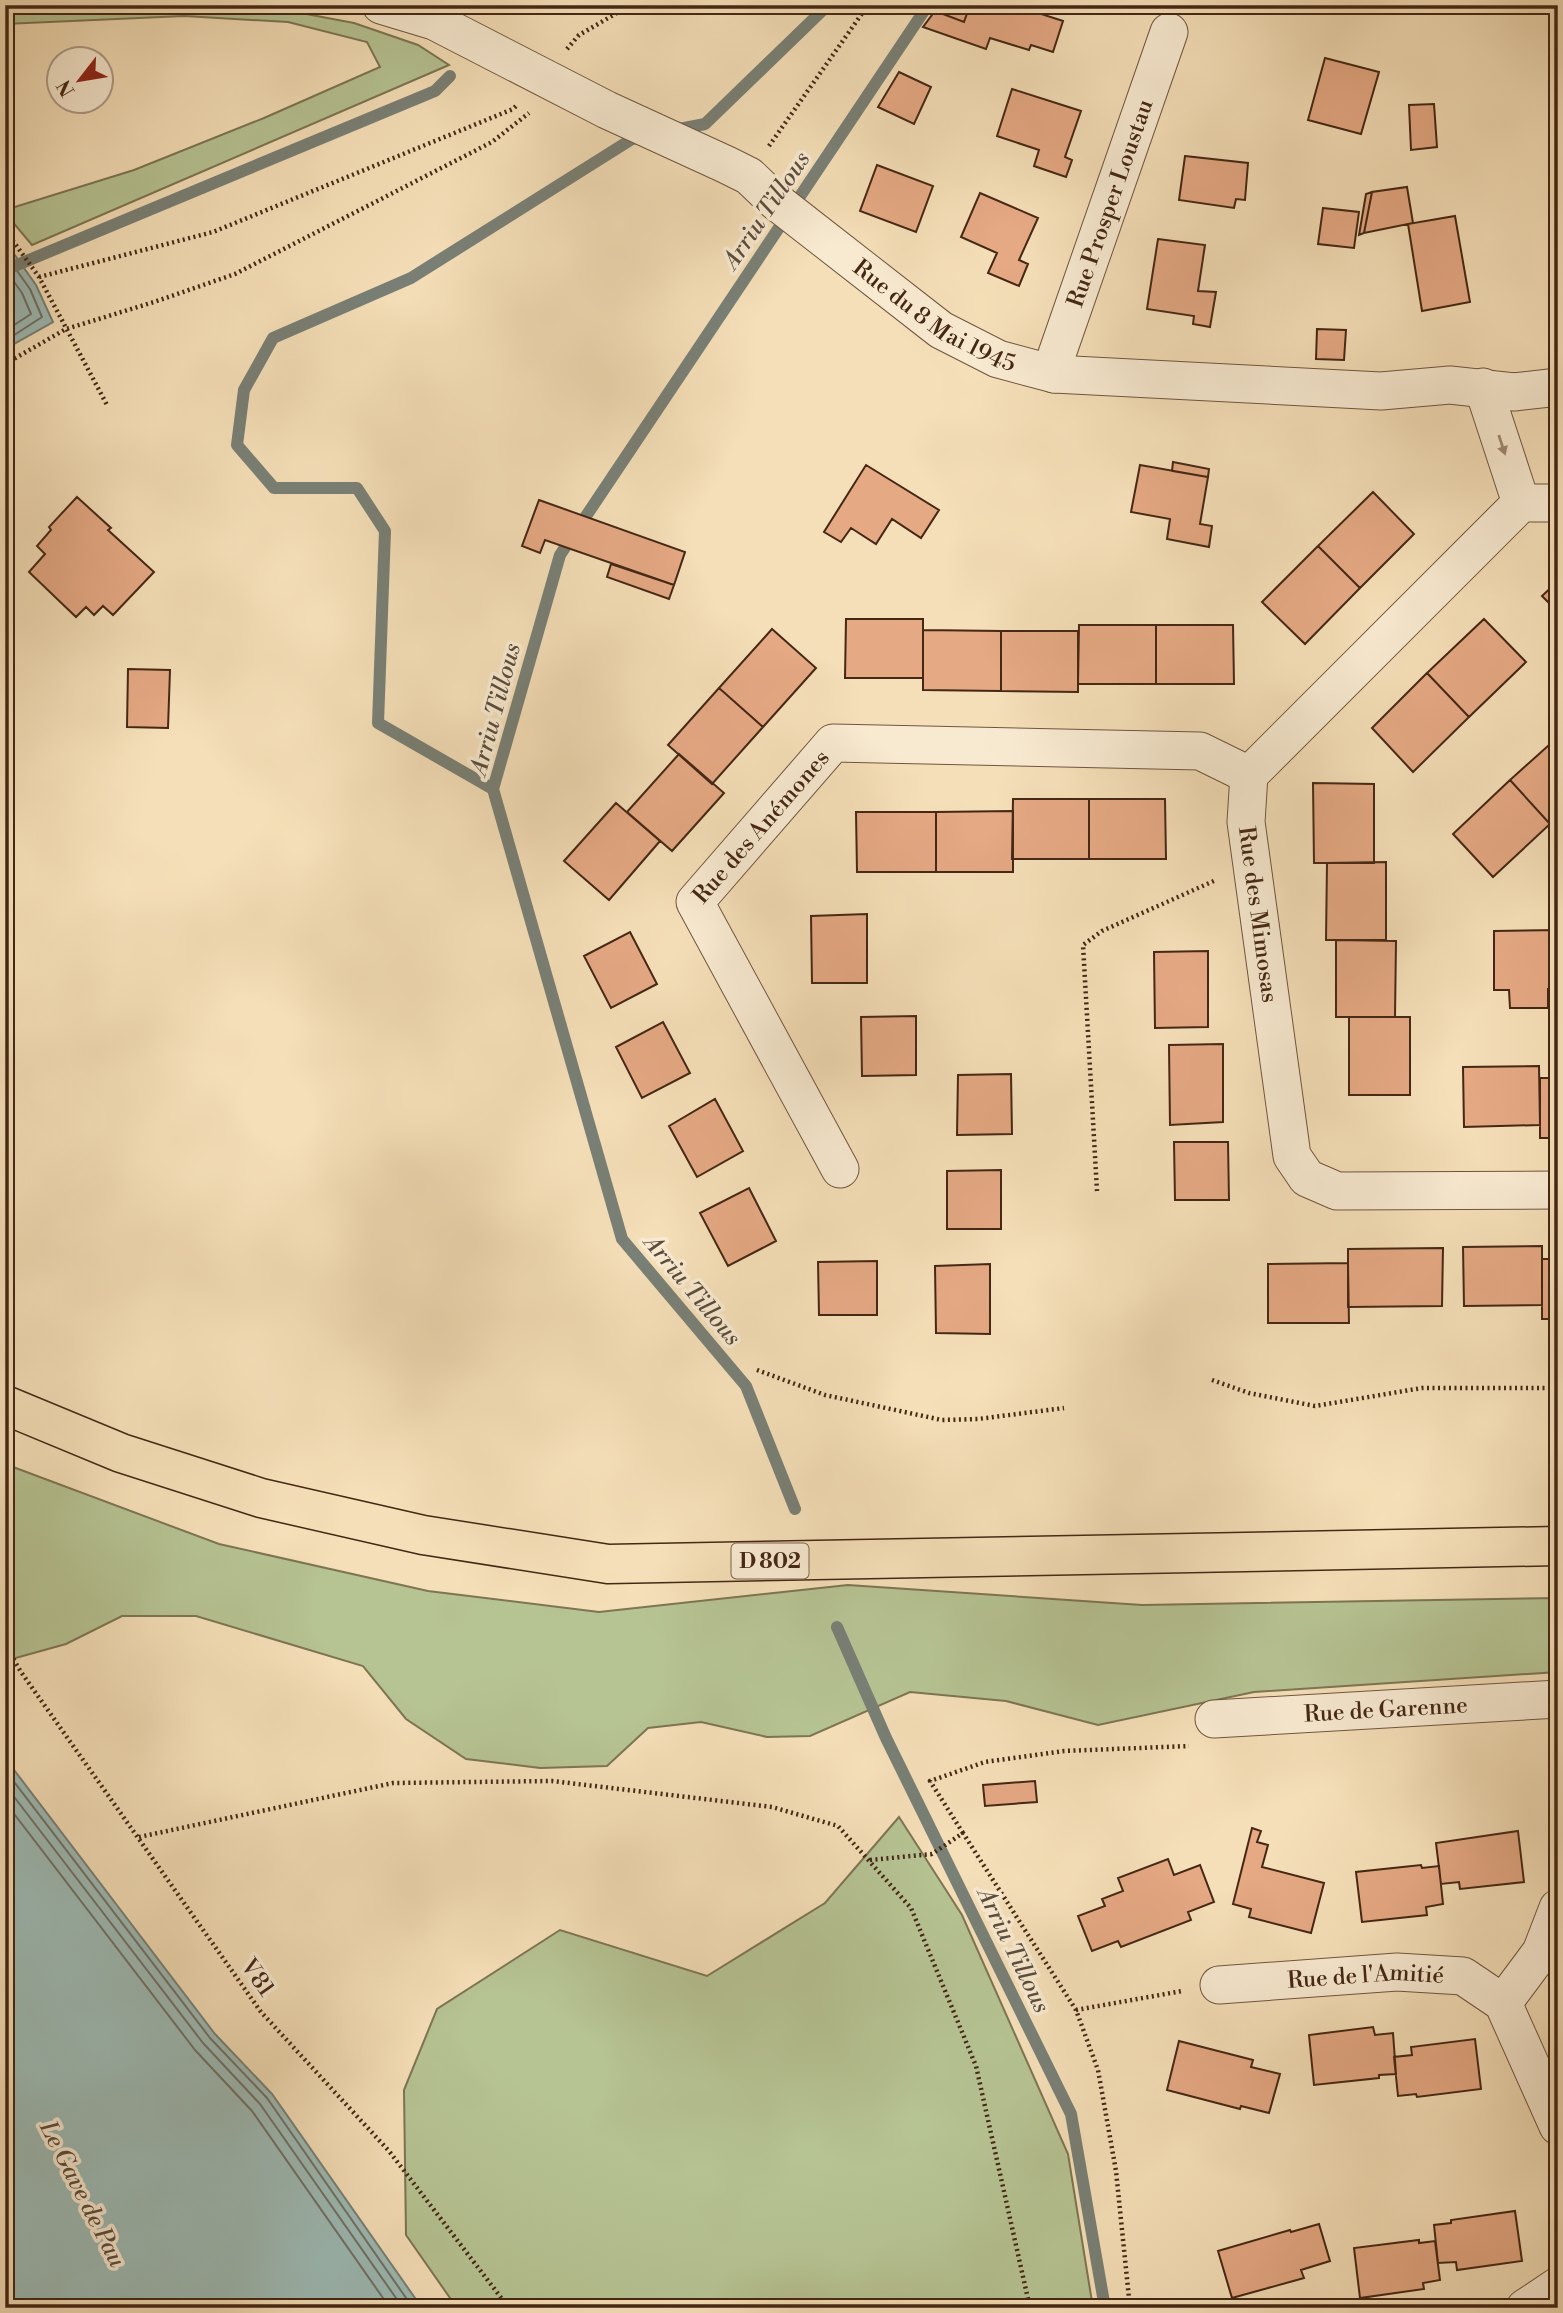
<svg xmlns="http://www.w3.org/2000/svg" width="1563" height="2313" viewBox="0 0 1563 2313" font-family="'Libre Bodoni',serif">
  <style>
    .green { fill: #b6c393; stroke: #7d7554; stroke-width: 2 }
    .water { fill: #9dbbb6; stroke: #798076; stroke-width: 2 }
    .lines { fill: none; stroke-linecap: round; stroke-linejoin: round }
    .shore { stroke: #707166; stroke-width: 2 }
    .stream { stroke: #798076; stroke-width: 12 }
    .building { fill: #e5a984; stroke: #442715; stroke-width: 2 }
    .street-casing { stroke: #70553e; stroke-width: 39 }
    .primary-casing { stroke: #442715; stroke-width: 41 }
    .path { stroke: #442715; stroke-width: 4.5; stroke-dasharray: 2 3.5; stroke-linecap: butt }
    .street { stroke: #f8ead1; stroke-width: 37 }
    .primary { stroke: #f5dfb8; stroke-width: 38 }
    .oneway { fill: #9e8873 }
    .labels { text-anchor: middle; stroke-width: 7; stroke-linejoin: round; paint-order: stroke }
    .shield { fill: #f8ead1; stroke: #7a624d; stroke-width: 2 }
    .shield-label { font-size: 21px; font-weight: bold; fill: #442715 }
    .street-label { font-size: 23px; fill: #442715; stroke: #f8ead1 }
    .water-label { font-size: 24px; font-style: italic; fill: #5a4c3d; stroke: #f8ead1 }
  </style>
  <rect width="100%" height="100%" fill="#f5dfb8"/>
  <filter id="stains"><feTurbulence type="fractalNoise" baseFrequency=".00286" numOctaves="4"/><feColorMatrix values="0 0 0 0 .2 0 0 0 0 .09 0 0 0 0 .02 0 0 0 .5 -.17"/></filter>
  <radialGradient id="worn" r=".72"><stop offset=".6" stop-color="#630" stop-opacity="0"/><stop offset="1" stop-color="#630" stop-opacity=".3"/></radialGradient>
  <path class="green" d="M111 5 264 6 354 23 418 45 449 65 32 245 5 213V210L134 170 264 118 380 67 367 42 288 22 184 16 5 24V13Z
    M5 1464 219 1544 428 1591 599 1612 848 1585 1142 1605 1558 1598V1672L1254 1692 1098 1725 1006 1701 910 1692 810 1736 767 1737 701 1722 648 1728 607 1766 540 1768 466 1759 406 1719 363 1666 196 1616H122L66 1644 5 1661Z
    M899 1817 962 1915 1068 2154 1093 2308H457L406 2235 404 2090 437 2009 560 1930 707 1976 825 1903Z"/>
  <path class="water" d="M7 244 36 285 53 322 5 349Z
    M8 1762 215 2034 272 2094 422 2308H5V1763Z"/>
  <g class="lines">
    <path class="shore" d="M5 254 30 289 42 317 5 341
      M5 269 22 293 31 314 5 331
      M5 1770 210 2038 267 2098 413 2308
      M5 1785 203 2043 260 2104 403 2308
      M5 1802 195 2050 252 2111 390 2308"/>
    <path class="stream" d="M674 130 705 124 828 5
      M5 270 435 91 450 76
      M493 789 378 723 385 531 357 488H274L237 445 244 390 273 338 411 278 632 139 643 137
      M795 1509 746 1386 622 1239 493 789 560 555 928 5
      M837 1627 886 1738 1071 2114 1105 2308"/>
  </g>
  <path class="building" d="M939 5H970L964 22 935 11Z
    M970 5H1037L1044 8 1041 14 1063 21 1053 52 1031 45 1029 50 990 38 986 49 923 27 935 11 964 22Z
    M1325 58 1379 72 1361 134 1308 120Z
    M899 72 931 87 914 124 878 107Z
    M1012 89 1081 111 1065 157 1072 160 1066 177 1034 166 1039 150 997 136Z
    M1434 104 1437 147 1411 150 1409 105Z
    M1185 156 1248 163 1245 200 1236 199 1234 208 1179 200Z
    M877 165 933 186 916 232 860 211Z
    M1407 187 1413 223 1364 233 1372 192Z
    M1372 192 1364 233 1359 235 1366 194Z
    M980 193 1038 218 1019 260 1028 264 1019 286 988 273 997 253 961 237Z
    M1323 208 1359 212 1354 248 1318 244Z
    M1455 216 1470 302 1422 311 1408 224Z
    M1158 239 1205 245 1198 291 1216 292 1210 327 1193 324 1194 316 1147 309Z
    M1317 329 1346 330 1344 360 1316 359Z
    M1173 462 1209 469 1208 477 1172 471Z
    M866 465 939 510 921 538 892 519 876 544 851 528 841 542 824 532Z
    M1140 465 1208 477 1200 524 1212 526 1209 547 1167 539 1170 519 1131 512Z
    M1373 492 1414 534 1360 588 1318 546Z
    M77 497 111 528 108 530 154 572 113 615 103 606 94 615 86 607 76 617 29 572 45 554 37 546 51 530 49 527Z
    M539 500 685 552 674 585 545 540 540 553 522 546Z
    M1318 546 1360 588 1305 644 1262 602Z
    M611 564 674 585 669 599 607 577Z
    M1558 581V612L1542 596Z
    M846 619H923V678H845Z
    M1484 619 1526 662 1469 717 1427 673Z
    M1079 625H1156V684H1078Z
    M1156 625H1233L1234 684H1156Z
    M772 629 816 668 763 727 719 688Z
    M923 630 1001 631V691L923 690Z
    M1001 631H1078V692L1001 691Z
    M128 669 170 670 168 728 127 727Z
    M1427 673 1469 717 1413 772 1372 728Z
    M719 688 763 727 712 784 668 745Z
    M1558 737V817L1550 824 1510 780Z
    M679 754 724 793 672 851 627 812Z
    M1510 780 1550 824 1493 877 1453 834Z
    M1313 783 1374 784V863H1314Z
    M1013 799H1089V859H1012Z
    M1089 799H1165L1166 859H1089Z
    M616 803 660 841 609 900 564 861Z
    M1013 811V872H936V812Z
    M856 812H936V872H857Z
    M1386 862V940H1326L1327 863Z
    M867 914V983H812L811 916Z
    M1558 930V989H1548V1008H1510L1509 990H1494V931Z
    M630 932 657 984 611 1008 584 956Z
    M1336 940 1396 941 1395 1017H1336Z
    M1208 951V1027L1155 1028 1154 952Z
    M916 1016V1075L862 1076 861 1017Z
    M1349 1017H1410V1095H1349Z
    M663 1022 690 1073 642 1098 616 1047Z
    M1223 1044V1122L1170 1125 1169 1045Z
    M1539 1066 1540 1125 1464 1127 1463 1067Z
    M1011 1074 1012 1134 957 1135 958 1075Z
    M1540 1078H1558V1138H1540Z
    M715 1099 743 1151 697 1177 669 1126Z
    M1174 1142H1228L1229 1200H1175Z
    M1001 1170V1229H947V1171Z
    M749 1188 776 1241 728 1266 700 1213Z
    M1542 1246V1305L1464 1306 1463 1247Z
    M1443 1248 1442 1306 1348 1307V1249Z
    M1542 1259H1558V1319H1542Z
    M877 1261V1315H819L818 1262Z
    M1348 1263 1349 1323H1268V1264Z
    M990 1264V1334L936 1333 935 1266Z
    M1035 1781 1037 1802 985 1806 983 1785Z
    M1252 1828 1261 1831 1257 1842 1268 1845 1262 1867 1324 1883 1311 1933 1249 1917 1251 1909 1233 1904Z
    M1518 1831 1524 1882 1460 1889 1459 1882 1441 1884 1436 1843Z
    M1168 1859 1174 1875 1200 1865 1214 1902 1188 1912 1191 1920 1121 1947 1118 1941 1092 1951 1078 1916 1105 1906 1102 1899 1123 1891 1118 1878Z
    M1421 1865 1422 1868 1439 1866 1443 1904 1426 1907 1427 1915 1362 1922 1356 1872Z
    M1373 2027 1375 2035 1393 2033 1396 2074 1379 2075V2078L1314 2085 1309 2035Z
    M1475 2039 1481 2089 1417 2097 1416 2094 1398 2096 1394 2057 1412 2055 1411 2047Z
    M1179 2041 1253 2060 1251 2067 1280 2074 1269 2113 1241 2106 1240 2109 1167 2090Z
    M1515 2211 1522 2261 1457 2270 1456 2262 1438 2263 1434 2225 1451 2223V2220Z
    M1319 2224 1330 2261 1301 2270 1304 2278 1232 2298 1218 2251 1290 2230 1291 2232Z
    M1419 2240V2243L1435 2241 1440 2280 1423 2283 1424 2289 1360 2298 1354 2248Z"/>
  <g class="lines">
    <g class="street-casing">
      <g id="street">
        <path id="s1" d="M381 5 434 21 607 110 727 165 749 176 773 199 941 330 998 359 1054 374 1381 391 1450 385 1514 392 1558 387"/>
        <path id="s2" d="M1054 374 1057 354 1169 32"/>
        <path d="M1483 387 1521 503"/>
        <path id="s3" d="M1558 503H1521L1249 775 1246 822 1292 1156 1307 1178 1337 1191 1558 1190"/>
        <path id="s4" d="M840 1169 695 902 833 743 1200 751 1249 775"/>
        <path id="s5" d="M1214 1719 1558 1699"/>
        <path id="s6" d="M1219 1985 1397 1972 1463 1976 1503 2003 1558 2126"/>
        <path d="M1503 2003 1541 1952 1558 1908"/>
        <path d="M1525 2308 1558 2286"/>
      </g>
    </g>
    <g class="primary-casing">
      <path id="primary" d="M5 1405 121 1453 261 1498 423 1535 608 1564 1558 1546"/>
    </g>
    <path class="path" d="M567 49 579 35 629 6 635 5
      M769 146 868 5
      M5 233 8 234 39 277 107 405
      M39 277 213 232 513 109 517 105
      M5 364 66 329 154 302 235 274 492 142 529 113
      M1097 1191 1083 945 1102 931 1216 880
      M757 1370 825 1395 942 1420 978 1419 1064 1408
      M1212 1380 1249 1393 1315 1406 1422 1388H1558
      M5 1645 21 1672 261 2012 389 2151 509 2308
      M963 1833 930 1781 985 1762 1064 1751 1189 1746
      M139 1837 393 1783 552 1781 772 1807 838 1826 911 1908 976 2066 1030 2308
      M870 1860 932 1854 963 1833 1076 2010 1098 2070 1116 2171 1130 2308
      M1076 2010 1182 1991"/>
    <use href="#street" class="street"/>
    <use href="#primary" class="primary"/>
  </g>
  <defs><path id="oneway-solid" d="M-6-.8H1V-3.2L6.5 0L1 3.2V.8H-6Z" transform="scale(1.75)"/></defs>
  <use class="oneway" href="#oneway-solid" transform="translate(1502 445) rotate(72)"/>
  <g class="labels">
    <rect class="shield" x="731.5" y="1543.5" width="77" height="35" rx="5"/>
    <g class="shield-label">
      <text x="770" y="1568">D 802</text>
    </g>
    <g class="street-label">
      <text dy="8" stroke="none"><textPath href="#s2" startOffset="180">Rue Prosper Loustau</textPath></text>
      <text dy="8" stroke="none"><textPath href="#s1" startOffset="640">Rue du 8 Mai 1945</textPath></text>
      <text dy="8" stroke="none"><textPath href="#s4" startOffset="404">Rue des Anémones</textPath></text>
      <text dy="8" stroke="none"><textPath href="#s3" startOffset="562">Rue des Mimosas</textPath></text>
      <text dy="8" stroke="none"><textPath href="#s5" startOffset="172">Rue de Garenne</textPath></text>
      <text transform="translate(258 1977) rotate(55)" y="8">V81</text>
      <text dy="8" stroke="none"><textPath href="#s6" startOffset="147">Rue de l'Amitié</textPath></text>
    </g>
    <g class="water-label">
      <text transform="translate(766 210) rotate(-56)" y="8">Arriu Tillous</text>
      <text transform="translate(495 709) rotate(-75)" y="8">Arriu Tillous</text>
      <text transform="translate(693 1290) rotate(50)" y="8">Arriu Tillous</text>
      <text transform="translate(1014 1950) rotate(64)" y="8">Arriu Tillous</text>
      <text transform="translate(83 2194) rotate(63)" y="8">Le Gave de Pau</text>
    </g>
  </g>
  <rect width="1563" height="2313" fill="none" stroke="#f5dfb8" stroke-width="28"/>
  <rect x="7" y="7" width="1549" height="2299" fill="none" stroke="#442715" stroke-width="3.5"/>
  <rect x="14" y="14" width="1535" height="2285" fill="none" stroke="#442715" stroke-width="2"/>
  <g transform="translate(80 80) rotate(239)"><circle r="33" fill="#f8ead1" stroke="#b09c86" stroke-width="2"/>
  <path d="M0-5L12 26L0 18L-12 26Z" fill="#8f2418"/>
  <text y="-10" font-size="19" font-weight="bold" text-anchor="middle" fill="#442715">N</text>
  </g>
  <rect width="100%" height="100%" filter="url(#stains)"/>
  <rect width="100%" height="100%" fill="url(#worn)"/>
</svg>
